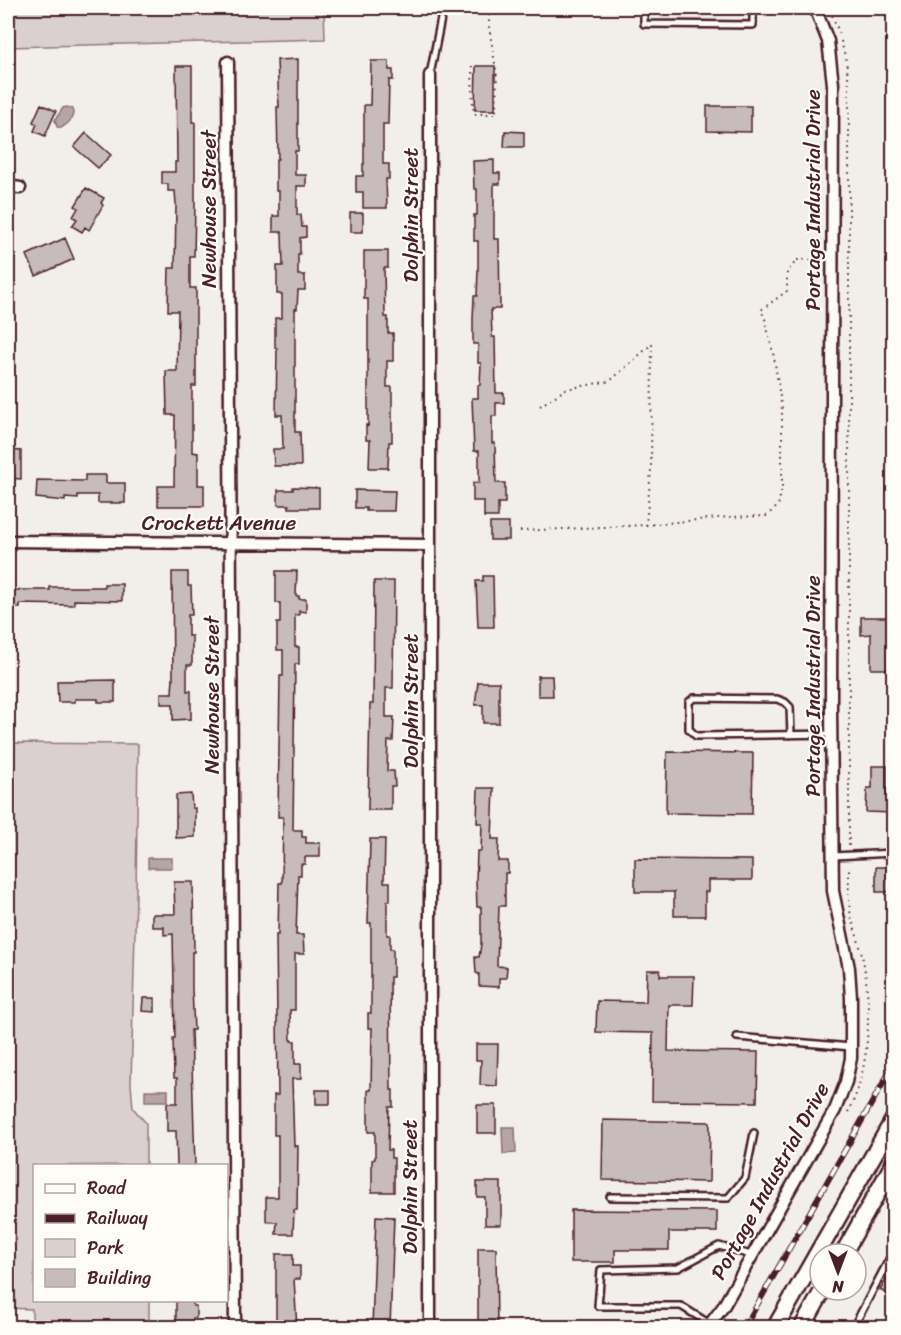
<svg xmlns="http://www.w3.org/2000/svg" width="901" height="1335" viewBox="0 0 901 1335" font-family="Sriracha,sans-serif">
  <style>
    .green { fill: #d9d0cf; stroke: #92787d; stroke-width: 1.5 }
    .water { fill: #b7a5a6; stroke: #8b6f75; stroke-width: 1.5 }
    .building { fill: #c8bbbb; stroke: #4a1f2b; stroke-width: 1.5 }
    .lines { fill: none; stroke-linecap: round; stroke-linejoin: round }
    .lane-casing { stroke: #4a1f2b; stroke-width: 10 }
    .street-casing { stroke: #4a1f2b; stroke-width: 15 }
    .secondary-casing { stroke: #4a1f2b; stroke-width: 20 }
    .path { stroke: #4a1f2b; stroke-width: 2; stroke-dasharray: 1.5 4.5; stroke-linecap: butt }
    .lane { stroke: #fdfcf7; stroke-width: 5 }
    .street { stroke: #fdfcf7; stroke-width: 10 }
    .secondary { stroke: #fdfcf7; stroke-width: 15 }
    .rail-casing { stroke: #4a1f2b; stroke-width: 6 }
    .rail { stroke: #fdfcf7; stroke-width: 4; stroke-dasharray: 11; stroke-linecap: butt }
    .labels { text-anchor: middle; stroke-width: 4.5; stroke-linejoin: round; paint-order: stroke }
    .street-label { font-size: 21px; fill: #4a1f2b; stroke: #fdfcf7 }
  </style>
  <rect width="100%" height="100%" fill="#f2efeb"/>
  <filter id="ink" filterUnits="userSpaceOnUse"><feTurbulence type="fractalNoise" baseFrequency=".0167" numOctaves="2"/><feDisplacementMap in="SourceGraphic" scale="12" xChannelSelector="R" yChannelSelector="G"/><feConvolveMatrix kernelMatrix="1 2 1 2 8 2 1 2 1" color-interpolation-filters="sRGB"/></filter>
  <g filter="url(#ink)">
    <path class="green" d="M8 8H324L325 39 8 47Z
      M8 743 138 744 136 895 131 1084 133 1108 146 1123V1165L34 1166V1300L149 1301V1327H32V1309L8 1308Z"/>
    <path class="water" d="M67 107 73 109C74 119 69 123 61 128L57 127 55 120 63 108Z
      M148 858H172V868H148Z
      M145 1090H168V1101H145Z
      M502 1127H515L516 1153 503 1154Z"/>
    <path class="building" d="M298 59V151H295V175H306V186H297V215H301L302 227H306V237L300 238V254H298V275H305V290H298L297 309H295V432H300L301 466H274L273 449H283L282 415H276L277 348H275V318H282V294H277V266H283L282 232H273V216H279V191H276V159H278L277 107H279L277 60Z
      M371 61H389V70H393V80H389L388 124H383V164H389V179H386L387 208H363V192H356V176H363V164H364V105H370Z
      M176 66H192V122H195V204L194 256H190V288H196V386H192V452L198 453V485H204V506H158V486H174L175 415H167L166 371H177L178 311H168L169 268H175L176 204 175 191H168V184H162V172H175V162H177Z
      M476 66H495V110H475Z
      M41 104 56 111 45 136 34 131 37 124 33 122Z
      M707 106H751V132L707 131Z
      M505 131 524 132V147H504Z
      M86 133 111 155 98 168 74 147Z
      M494 160V173H500V184H494V239H499L500 309H491L492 337H495L496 393H504V403H496V416H492V443H495L496 483H505V503H498V517H484V501H473V483H479V451H474L472 398H478V385H480L481 363H478V344H473V319L474 296H477L478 270V241H474V215H477V189H474L473 161Z
      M86 188 104 198 101 203 103 205 89 230 85 227 82 232 72 226 77 219 73 217 78 208 75 206Z
      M350 213H363V232H350Z
      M65 238 74 259 36 276 27 255Z
      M364 251H388V268H384L385 317H388V333H393V361H387V387H392V442H389L388 468H369L370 440H366V425L368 426V299H364Z
      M8 450 21 451V479L8 478Z
      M85 475H106V483H125V503H98V495H78V499L65 498V501L36 498 37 480 85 481Z
      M293 487 319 488V508H289V505H278V490H293Z
      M355 490 395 491 394 511H366V508H355Z
      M490 523H509V540H490Z
      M276 571H297L296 596H299V599H306V612L299 611V615H295V647H299V664H295L293 830H302V837H306V843H320V857H305V864H301V875H298L296 935H303L304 954H295V1010H290L291 1041H295V1064H301V1079H292L294 1146H298L297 1210H294L293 1234H276L277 1222 266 1221V1197H278V1135H274V1095H278L276 935H278L279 883H282L283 817H278L280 676H283V650H277V623H280V603H276Z
      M172 572H188V586H191L192 615H188V636H192V665H187V691H191V719L173 720V704H161V693H172L173 677Z
      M483 576H493L494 627H478L476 581H483Z
      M374 581H394L393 688H386V717H394L393 741H388L387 771H394L395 786H391V810H368L370 704H373Z
      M104 584H122V601L74 600V605L20 604V608H8V590H50V587H104Z
      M861 617H894V669H871V634L861 635Z
      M538 676H552L553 696H538Z
      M115 680V702H98V699H75V702H58L57 681Z
      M478 682H499V723H483V705H475Z
      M667 752 753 753 752 814 666 813Z
      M872 766H887V796H894V813L866 812 867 788H872Z
      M478 788H494L492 839H499L498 861H508V873H505V906H499L497 966 507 967 506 978H499V987L479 986V974L476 973 475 957H479L481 944V907H477L476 881 477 851H481L482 823H477Z
      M191 794 192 808H195V837L176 838V795Z
      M370 839H385L384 882H390V901H387V935H390V949H393V977H390L391 1090H393V1107H389L388 1150H391V1158H394V1192H372V1160L375 1159V1132H368V1090H371L372 1028H368V1013H371V923H368Z
      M635 859 752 860V880H708V892H705V916H674V892H635Z
      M876 867H894V892H876Z
      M174 882H193L194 952H192V989L194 1030H191L195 1166H177L176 1131H167V1103H177V1078H174L173 1038H175L173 934 164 935V927H152V914H175Z
      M647 970H660V976H694L693 1005H669L668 1051 758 1052 757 1102 652 1101 653 1033 596 1032 597 1001 646 1002Z
      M143 998H155V1012L142 1011Z
      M476 1044H498L497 1086 480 1085 481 1060H476Z
      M316 1090H330V1104H316Z
      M477 1105H496V1133H477Z
      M603 1120 710 1122 709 1182 602 1180Z
      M477 1182H501V1225H485V1197H477Z
      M571 1210 717 1211V1232H669V1250H615V1262H571Z
      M376 1216 394 1217 390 1328H372Z
      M478 1248H496L497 1328H478Z
      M276 1254H293V1266H300V1279H294L297 1328H276Z
      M894 1266V1298L880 1290Z
      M176 1301H193V1306H196V1318H193V1327H176Z"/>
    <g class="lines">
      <g class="lane-casing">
        <path id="lane" d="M644 8V24L753 25V8
          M430 75 443 8
          M791 735 790 707 785 702 777 699 694 698 689 702V729L696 736 832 734
          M833 856 894 853
          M737 1037 851 1047
          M610 1197 728 1198 745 1178 754 1133
          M710 1324 681 1306H598L601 1270 678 1268 719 1246 751 1255
          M853 1328 894 1250"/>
      </g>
      <g class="street-casing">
        <path id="street" d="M228 62 235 1328
          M8 186 20 188
          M8 541 430 545
          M430 1328V75
          M707 1328 723 1307 835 1110 846 1082 851 1058V998L849 968 833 891 831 709 833 84 828 41 815 8"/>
      </g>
      <g class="secondary-casing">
        <path id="secondary" d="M843 1254 894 1163
          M775 1328 894 1119
          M802 1328 823 1290"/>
      </g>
      <path class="path" d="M830 10 840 35
        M841 41 846 60 849 85V847
        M472 66 473 107 475 114H496L497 76 489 27V8
        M540 406 566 389 610 381 652 344 651 470 646 525
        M520 531 646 525 728 517 766 516 778 506 782 488V410L774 357 765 319 761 310 787 291V272L797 260H821
        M848 1112C871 1070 872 1002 862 955 859 940 853 926 850 911 848 896 849 880 849 865"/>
      <use href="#lane" class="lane"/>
      <use href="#street" class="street"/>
      <use href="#secondary" class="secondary"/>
      <g class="rail-casing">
        <path id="rail" d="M744 1328 894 1064"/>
      </g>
      <use href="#rail" class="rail"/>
    </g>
  </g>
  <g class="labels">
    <g class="street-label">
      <text transform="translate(813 200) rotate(-90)" y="7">Portage Industrial Drive</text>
      <text transform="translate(209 209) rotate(-90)" y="7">Newhouse Street</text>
      <text transform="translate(411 215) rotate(-90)" y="7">Dolphin Street</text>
      <text x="219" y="530">Crockett Avenue</text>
      <text transform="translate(813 686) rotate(-90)" y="7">Portage Industrial Drive</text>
      <text transform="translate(212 695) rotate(-90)" y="7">Newhouse Street</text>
      <text transform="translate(411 701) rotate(-90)" y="7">Dolphin Street</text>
      <text transform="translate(770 1181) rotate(-61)" y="7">Portage Industrial Drive</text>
      <text transform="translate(410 1187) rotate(-90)" y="7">Dolphin Street</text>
    </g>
  </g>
  <rect width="901" height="1335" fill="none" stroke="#fdfcf7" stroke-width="30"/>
  <rect x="15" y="15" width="871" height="1305" fill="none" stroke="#4a1f2b" stroke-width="2" filter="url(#ink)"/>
  <rect x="33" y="1164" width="195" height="138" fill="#fdfcf7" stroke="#b5a4a5" stroke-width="1.5"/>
  <rect x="45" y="1184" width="30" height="9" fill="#fdfcf7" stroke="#b5a4a5" stroke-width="1.5"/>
  <text x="87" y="1194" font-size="18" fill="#4a1f2b">Road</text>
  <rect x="45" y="1214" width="30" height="9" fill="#4a1f2b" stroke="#b5a4a5" stroke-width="1.5"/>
  <text x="87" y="1224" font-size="18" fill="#4a1f2b">Railway</text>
  <rect x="45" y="1239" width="30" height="18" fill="#d9d0cf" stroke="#b5a4a5" stroke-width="1.5"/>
  <text x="87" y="1254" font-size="18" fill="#4a1f2b">Park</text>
  <rect x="45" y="1269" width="30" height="18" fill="#c8bbbb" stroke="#b5a4a5" stroke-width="1.5"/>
  <text x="87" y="1284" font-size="18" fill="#4a1f2b">Building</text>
  <g transform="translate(838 1272) rotate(180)"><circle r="28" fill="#fdfcf7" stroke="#b5a4a5" stroke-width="1.5"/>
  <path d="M0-4.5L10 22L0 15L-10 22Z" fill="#4a1f2b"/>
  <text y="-9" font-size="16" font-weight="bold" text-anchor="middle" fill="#4a1f2b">N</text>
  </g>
</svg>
